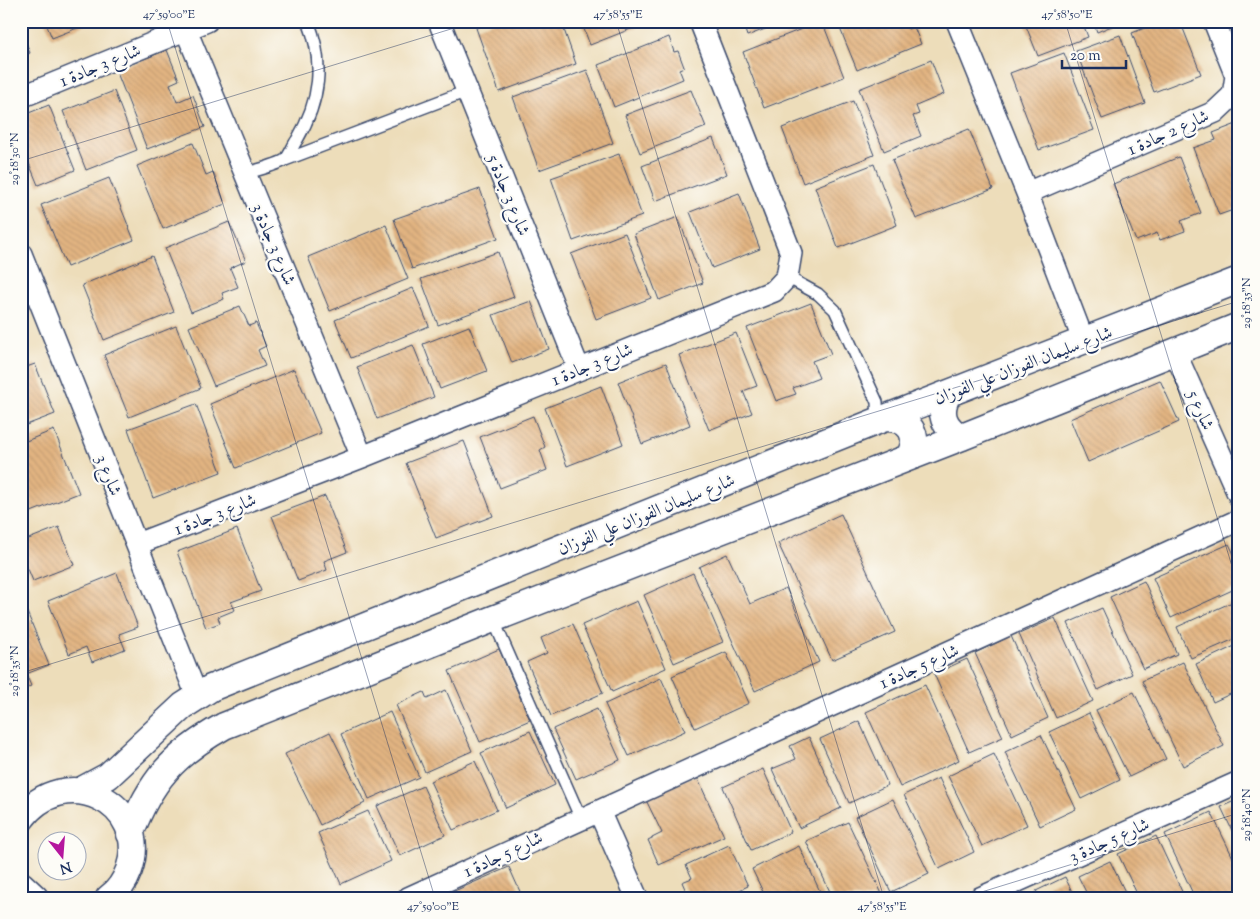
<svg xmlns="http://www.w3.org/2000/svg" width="1260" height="919" viewBox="0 0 1260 919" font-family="'Sorts Mill Goudy',Amiri,serif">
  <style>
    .building { fill: url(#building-back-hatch) }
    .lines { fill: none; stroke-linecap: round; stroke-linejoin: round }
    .service-casing { stroke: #3a496c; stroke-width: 14 }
    .minor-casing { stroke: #3a496c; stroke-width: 24 }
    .tertiary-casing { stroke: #3a496c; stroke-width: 29 }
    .service { stroke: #fff; stroke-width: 11 }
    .minor { stroke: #fff; stroke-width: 21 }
    .tertiary { stroke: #fff; stroke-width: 26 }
    .ticks { fill: none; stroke: #1b2f5e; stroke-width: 1; stroke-opacity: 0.45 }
    .labels { text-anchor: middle; stroke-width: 4.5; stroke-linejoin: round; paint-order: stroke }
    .street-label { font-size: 18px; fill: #1b2f5e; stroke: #fdfcf7 }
    .neatline { fill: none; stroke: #1b2f5e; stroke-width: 2 }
    .ticks-label { font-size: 12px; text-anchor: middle; fill: #1b2f5e }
  </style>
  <defs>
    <pattern id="building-back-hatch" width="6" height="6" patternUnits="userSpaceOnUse" patternTransform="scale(1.25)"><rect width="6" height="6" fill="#e2b481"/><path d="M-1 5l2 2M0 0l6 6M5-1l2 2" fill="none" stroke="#c19b72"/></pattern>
  </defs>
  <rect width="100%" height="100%" fill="#fdfcf7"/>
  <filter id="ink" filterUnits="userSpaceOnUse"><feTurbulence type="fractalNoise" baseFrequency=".02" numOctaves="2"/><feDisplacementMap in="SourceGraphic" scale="10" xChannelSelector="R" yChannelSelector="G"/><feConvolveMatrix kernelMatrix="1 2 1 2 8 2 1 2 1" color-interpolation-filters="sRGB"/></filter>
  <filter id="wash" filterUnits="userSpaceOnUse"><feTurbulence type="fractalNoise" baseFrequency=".0096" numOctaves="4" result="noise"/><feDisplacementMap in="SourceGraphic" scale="20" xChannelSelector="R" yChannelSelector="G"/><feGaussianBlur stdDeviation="1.12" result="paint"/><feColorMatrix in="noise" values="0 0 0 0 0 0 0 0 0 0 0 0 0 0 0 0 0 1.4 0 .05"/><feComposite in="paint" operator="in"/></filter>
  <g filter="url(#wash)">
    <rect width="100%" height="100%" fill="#edddba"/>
    <g id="blocks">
      <path class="building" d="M45 21H95L52 38Z
        M496 21H561L576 64 499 92 476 28Z
        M581 21H651L590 45Z
        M742 21H786L747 36Z
        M822 21 844 77 764 108 743 52Z
        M837 21H904L908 29 914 27 921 44 857 70Z
        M1024 21H1082L1088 37 1038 56Z
        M1093 21H1124L1097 32Z
        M1162 21H1180L1201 74 1154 92 1132 33Z
        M21 30 30 53 21 56Z
        M1120 35 1145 103 1102 119 1076 51Z
        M669 37 674 52 678 51 684 67 679 69 683 79 614 107 598 65Z
        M167 50 179 80 170 84 177 102 193 95 205 127 147 149 116 70Z
        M1064 53 1094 130 1039 150 1010 73Z
        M931 60 944 94 916 106 919 114 913 116 921 136 884 151 859 89Z
        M587 70 613 143 539 170 513 97Z
        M691 90 706 127 640 153 625 115Z
        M114 91 137 150 86 170 63 111Z
        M853 101 874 155 803 183 782 128Z
        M49 105 75 170 38 185 21 144V116Z
        M1239 123V208L1219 215 1193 148 1216 140 1213 133Z
        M969 129 993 189 916 219 892 160Z
        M713 138 727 174 655 201 642 166Z
        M193 143 206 175 213 172 225 204 163 229 137 166Z
        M619 154 642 216 573 241 551 178Z
        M1179 157 1201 213 1181 221 1185 231 1160 240 1157 233 1136 241 1113 184Z
        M874 164 897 225 838 248 815 187Z
        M109 178 134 240 67 267 41 205Z
        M480 189 498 238 412 269 394 219Z
        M739 193 760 249 712 268 690 212Z
        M678 217 703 283 659 300 634 234Z
        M229 222 246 261 230 268 238 287 222 293 224 299 191 312 165 248Z
        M386 225 408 279 330 311 308 257Z
        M625 233 651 298 596 319 571 254Z
        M498 252 514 297 438 325 421 279Z
        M152 256 174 312 104 340 82 285Z
        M413 288 429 326 351 358 335 320Z
        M531 301 549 349 512 363 493 315Z
        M811 303 831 354 812 361 819 378 793 388 796 394 776 401 747 328Z
        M240 306 249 326 256 323 266 346 258 350 265 366 214 386 189 327Z
        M176 326 201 388 129 417 104 355Z
        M469 326 487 371 440 389 423 344Z
        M736 333 757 386 743 391 752 413 709 430 679 355Z
        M413 345 434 397 377 419 357 367Z
        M666 363 690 425 642 444 618 382Z
        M35 364 55 414 21 427V369Z
        M294 369 321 433 236 468 210 404Z
        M1160 380 1179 422 1088 462 1070 419Z
        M601 386 623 444 567 466 545 408Z
        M196 404 221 472 153 498 128 429Z
        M533 416 545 447 540 450 547 470 500 488 480 437Z
        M54 430 79 493 21 516V443Z
        M464 441 493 516 436 538 406 463Z
        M325 496 347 552 324 561 327 570 298 581 272 516Z
        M841 514 895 632 832 660 778 543Z
        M59 527 74 565 33 581 21 552V542Z
        M237 529 261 591 231 602 235 610 218 617 220 623 206 628 177 552Z
        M1229 544 1239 564V587L1171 618 1153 578Z
        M727 554 750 604 786 588 819 662 755 691 699 567Z
        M117 573 138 627 119 634 125 649 92 662 86 647 69 654 48 601Z
        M693 573 723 642 674 663 644 595Z
        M1144 581 1177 654 1143 669 1110 597Z
        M1239 599V637L1191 658 1177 627Z
        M637 601 666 668 612 692 582 625Z
        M24 605 49 665 26 674 31 686 21 690V606Z
        M1102 608 1132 674 1098 690 1068 623Z
        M1055 618 1093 701 1056 718 1019 634Z
        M573 624 603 693 551 716 527 662 547 653 541 638Z
        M1011 636 1048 718 1012 735 975 653Z
        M1239 644V690L1213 702 1196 664Z
        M499 649 530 720 480 742 449 671Z
        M726 652 749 703 695 728 672 676Z
        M967 659 1003 737 969 752 934 674Z
        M1183 662 1224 746 1183 766 1142 681Z
        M661 678 685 731 629 756 605 704Z
        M925 685 959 760 900 787 866 712Z
        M446 690 472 751 425 772 396 705 424 692 427 699Z
        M1134 692 1166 759 1129 777 1096 710Z
        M597 709 620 760 576 779 553 729Z
        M390 712 419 777 369 799 341 734Z
        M1089 713 1120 780 1081 799 1049 732Z
        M859 721 888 785 849 803 820 739Z
        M530 731 555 785 506 808 481 753Z
        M330 732 365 803 320 825 285 754Z
        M1041 735 1076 809 1040 826 1005 752Z
        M809 737 841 808 799 828 772 769 796 759 790 746Z
        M994 754 1027 825 982 846 948 776Z
        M475 761 497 810 453 830 430 781Z
        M763 769 791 832 751 850 723 787Z
        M696 775 724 836 659 865 648 840 662 833 645 798Z
        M939 778 974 852 939 869 904 795Z
        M423 786 445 835 400 856 377 806Z
        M893 799 929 874 891 892 855 817Z
        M1239 799V845L1221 807Z
        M368 811 391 861 341 884 318 833Z
        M1211 812 1239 870V898H1195L1165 834Z
        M848 822 883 896 879 898H833L806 841Z
        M1156 836 1185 898H1139L1118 854Z
        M729 845 748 886 722 898H689L682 882 692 878 686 865Z
        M799 846 823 898H766L752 869Z
        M1110 861 1128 898H1089L1078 876Z
        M509 867 522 896 518 898H444L443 896Z
        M1065 877 1075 898H1040L1036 891Z"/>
    </g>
  </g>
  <g filter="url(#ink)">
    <use href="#blocks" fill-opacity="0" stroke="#3a496c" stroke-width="1"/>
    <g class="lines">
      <g class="service-casing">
        <path id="service" d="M285 160 467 91
          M245 174C253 171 280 164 285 160 290 155 293 145 297 140 320 101 325 63 308 21
          M787 277 818 294 835 310 877 402 878 421
          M493 619 581 819"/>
      </g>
      <g class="minor-casing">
        <path id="minor" d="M439 21 579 369
          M957 21 1027 193 1084 342
          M186 30 362 457
          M21 97 207 21
          M1027 193 1215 112 1233 95 1236 76 1214 21
          M21 254 197 696
          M1175 352 1239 496
          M137 544 362 457 774 291 787 277 791 253 700 21
          M599 811 637 898
          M408 898 1239 520
          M980 898 1239 782"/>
      </g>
      <g class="tertiary-casing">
        <path id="tertiary" d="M948 394C938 412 943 428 962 437
          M885 418C910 418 921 435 909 457
          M80 791 108 776 183 706 211 688 885 418 1239 280
          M21 819C64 760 152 803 129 870 125 881 119 891 109 898
          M130 834C150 781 174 754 224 726L493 619 962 437 1239 326
          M21 885 35 898"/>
      </g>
      <use href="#service" class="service"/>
      <use href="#minor" class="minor"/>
      <use href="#tertiary" class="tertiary"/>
    </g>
  </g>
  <path class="ticks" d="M167 21 435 898M616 21 884 898M1065 21 1239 589M21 161 477 21M21 673 1239 301M962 898 1239 813"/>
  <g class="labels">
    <g class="street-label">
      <text transform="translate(100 65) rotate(-22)" y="6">شارع 3 جادة 1</text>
      <text transform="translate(1168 132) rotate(-24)" y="6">شارع 2 جادة 1</text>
      <text transform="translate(509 195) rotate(68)" y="6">شارع 3 جادة 5</text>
      <text transform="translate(274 244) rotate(67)" y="6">شارع 3 جادة 3</text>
      <text transform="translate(592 364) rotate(-22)" y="6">شارع 3 جادة 1</text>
      <text transform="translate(1023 365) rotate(-21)" y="6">شارع سليمان الفوزان علي الفوزان</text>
      <text transform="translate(1201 410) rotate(66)" y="6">شارع 5</text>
      <text transform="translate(109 475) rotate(68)" y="6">شارع 3</text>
      <text transform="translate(215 514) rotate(-21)" y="6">شارع 3 جادة 1</text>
      <text transform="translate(646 514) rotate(-22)" y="6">شارع سليمان الفوزان علي الفوزان</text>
      <text transform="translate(919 666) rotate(-24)" y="6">شارع 5 جادة 1</text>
      <text transform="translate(1109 840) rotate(-24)" y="6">شارع 5 جادة 3</text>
      <text transform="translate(503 854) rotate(-25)" y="6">شارع 5 جادة 1</text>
    </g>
  </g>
  <rect width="1260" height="919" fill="none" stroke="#fdfcf7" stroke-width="55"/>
  <g transform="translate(62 856) rotate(163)"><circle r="24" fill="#fdfcf7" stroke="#a3aaba"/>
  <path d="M0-4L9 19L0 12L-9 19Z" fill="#b5179e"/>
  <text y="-8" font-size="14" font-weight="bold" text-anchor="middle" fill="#1b2f5e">N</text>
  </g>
  <path d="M1062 60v8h64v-8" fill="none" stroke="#1b2f5e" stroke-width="2.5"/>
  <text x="1070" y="60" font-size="15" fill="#1b2f5e" stroke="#fdfcf7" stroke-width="4" paint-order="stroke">20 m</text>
  <rect x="28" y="28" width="1204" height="864" class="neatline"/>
  <g class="ticks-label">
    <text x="169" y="18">47°59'00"E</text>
    <text x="618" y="18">47°58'55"E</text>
    <text x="1067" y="18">47°58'50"E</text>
    <text transform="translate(14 159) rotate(-90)" y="4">29°18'30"N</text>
    <text transform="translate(1246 303) rotate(-90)" y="4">29°18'35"N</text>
    <text transform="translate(14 671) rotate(-90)" y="4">29°18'35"N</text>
    <text transform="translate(1246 815) rotate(-90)" y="4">29°18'40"N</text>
    <text x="433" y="910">47°59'00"E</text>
    <text x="882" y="910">47°58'55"E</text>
  </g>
</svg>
